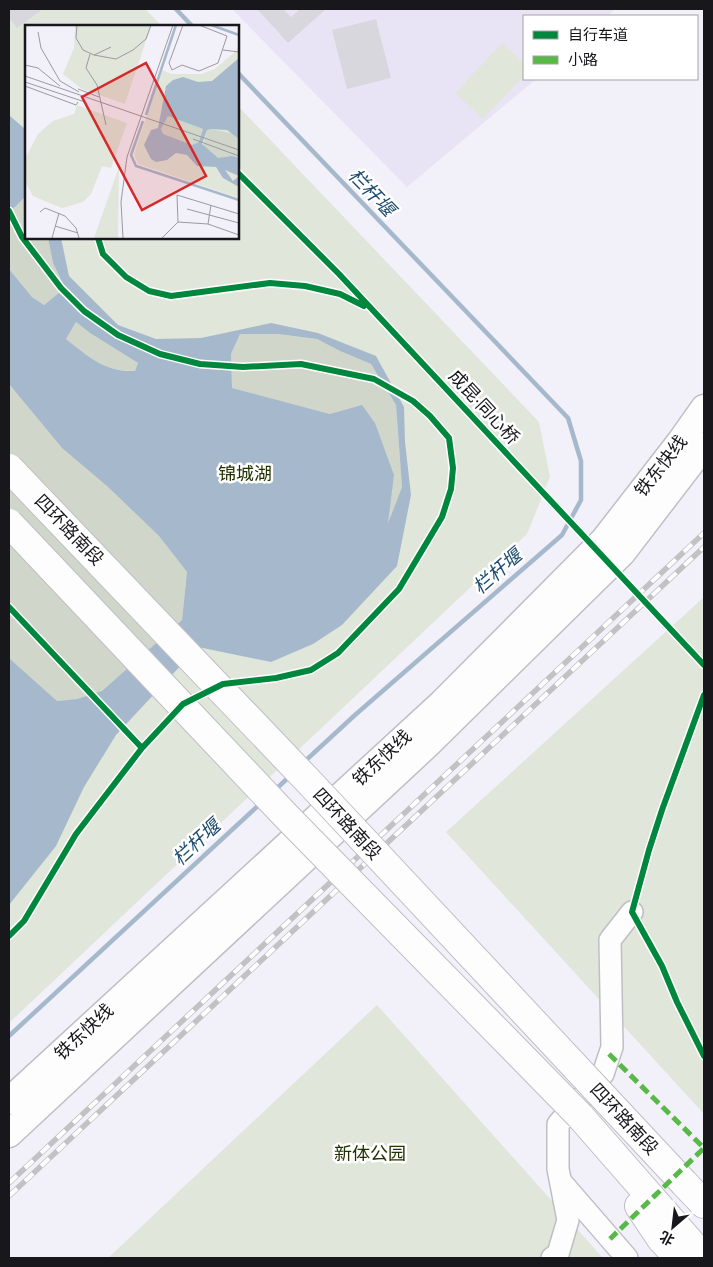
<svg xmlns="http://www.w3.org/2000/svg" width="713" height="1267" viewBox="0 0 713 1267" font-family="Barlow,'Noto Sans SC',sans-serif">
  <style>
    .built { fill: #e9e4f5 }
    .green { fill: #e0e6d9 }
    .forest { fill: #d0d7ca }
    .water { fill: #a6b9cc; fill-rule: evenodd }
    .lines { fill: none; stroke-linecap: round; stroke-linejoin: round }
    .stream { stroke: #a6b9cc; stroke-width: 4.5 }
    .building { fill: #d9d7de }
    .minor-casing { stroke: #c0bec5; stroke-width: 24 }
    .major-casing { stroke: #c0bec5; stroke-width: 29 }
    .highway-casing { stroke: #c0bec5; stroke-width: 30 }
    .minor { stroke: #fdfdfe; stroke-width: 21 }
    .major { stroke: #fdfdfe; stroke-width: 26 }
    .highway { stroke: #fdfdfe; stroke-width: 28 }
    .rail-casing { stroke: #c2c2c4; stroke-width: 5.5 }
    .rail { stroke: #fff; stroke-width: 4; stroke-dasharray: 11; stroke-linecap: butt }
    .highway-bridge-casing { stroke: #c0bec5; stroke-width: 30; stroke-linecap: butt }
    .highway-bridge { stroke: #fdfdfe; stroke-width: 28 }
    .quiet { stroke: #58b947; stroke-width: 5; stroke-dasharray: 10 5; stroke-linecap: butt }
    .cycleway-casing { stroke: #fff; stroke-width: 9 }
    .cycleway { stroke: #00873e; stroke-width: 6 }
    .labels { text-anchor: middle; stroke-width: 5; stroke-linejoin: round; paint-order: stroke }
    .street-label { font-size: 18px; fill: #18171c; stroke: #fff }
    .park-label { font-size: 18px; fill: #213100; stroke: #fff }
    .water-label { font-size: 19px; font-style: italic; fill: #1d4c6e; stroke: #fff }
    .inset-river { fill: none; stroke: #a6b9cc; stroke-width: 2.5 }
    .inset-road { fill: none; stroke: #9b99a1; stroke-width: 1 }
    .view { fill: #d62828; fill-opacity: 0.15; stroke: #d62828; stroke-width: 2.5 }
    .inset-edge { fill: none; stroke: #18171c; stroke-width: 2.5 }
  </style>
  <rect width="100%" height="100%" fill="#f2f0f9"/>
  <path class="built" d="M232 9H615L608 16H524V79H536L407 187Z"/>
  <path class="green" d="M9 9H145L162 26H26V238H238V106L539 422 550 477 527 534 9 1023Z
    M502 43 524 64V76L483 119 455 93Z
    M704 597V1114L446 832Z
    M377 1005 603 1258H108Z"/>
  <path class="forest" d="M26 196V238H48L53 263 65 288 44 305 32 297 9 269V210L15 207Z
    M76 322 90 333 138 363 135 371C103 371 89 358 66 339Z
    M240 334H278L317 339 340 351 371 364 396 405 402 487 387 525 330 414 232 388 231 354Z
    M9 384 62 448 108 487 159 536 187 572 182 620 102 691 77 699 57 701 9 658Z"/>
  <path class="water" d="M9 115 26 130V196L15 207 9 210Z
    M48 238H61L69 276 118 325 156 339 201 338 271 323 318 333 376 356 404 407 405 442 411 495 397 566 342 625 313 644 271 662 198 647 116 735 84 787 56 846 9 905V658L57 701 77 699 102 691 182 620 187 572 159 536 108 487 62 448 9 384V269L32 297 44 305 65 288 53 263ZM76 322 90 333 138 363 135 371C104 372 89 357 66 339ZM240 334H278L317 339 340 351 371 364 396 405 402 487 388 523 394 475 375 423 362 405 330 414 232 388 231 354Z"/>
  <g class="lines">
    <path class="stream" d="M176 9 192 26
      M238 73 568 418 581 461V500L562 535 355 715 303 763
      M274 791 290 776
      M9 1036 261 803"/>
  </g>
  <path class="building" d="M9 9H43L17 28 9 18Z
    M257 9H283L291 17 300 9H326L288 43Z
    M376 19 391 78 347 89 332 30Z"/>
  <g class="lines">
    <g class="minor-casing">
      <path id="minor" d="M562 1183 627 1258
        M552 1258 558 1254 568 1220 558 1169V1124L603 1074 612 1047 610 940 632 912"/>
    </g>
    <g class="major-casing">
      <path id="major" d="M9 1101 442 703 604 540 680 442 704 408
        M9 1134 428 744 622 553 704 446"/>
    </g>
    <g class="highway-casing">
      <path id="highway" d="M580 1116 704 1258
        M684 1183 704 1204
        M639 1206 661 1239 679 1258"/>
    </g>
    <use href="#minor" class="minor"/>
    <use href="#major" class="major"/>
    <use href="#highway" class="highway"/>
    <g class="rail-casing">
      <path id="rail" d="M9 1183 704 533
        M9 1196 704 547"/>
    </g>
    <use href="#rail" class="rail"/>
    <g class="highway-bridge-casing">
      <path id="highway-bridge" d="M9 468 312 785 684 1183
        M9 523 286 816 580 1116"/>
    </g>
    <use href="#highway-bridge" class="highway-bridge"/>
    <path class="quiet" d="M609 1054 704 1148 610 1239"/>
    <g class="cycleway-casing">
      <path id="cycleway" d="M238 173 339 274 704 665
        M9 211 22 237 61 288 84 311 118 335 160 354 200 364 243 367 301 364 374 379 413 401 430 416 449 438 453 468 451 489 442 517 399 589 338 653 311 670 276 678 223 684 183 704 142 748 76 834 24 921 9 936
        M98 238 103 254 126 277 149 291 171 296 270 283 305 286 340 294 364 306
        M9 607 142 748
        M704 695 662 810 649 850 632 912 662 966 677 1002 704 1056"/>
    </g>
    <use href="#cycleway" class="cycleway"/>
  </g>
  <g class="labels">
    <g class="street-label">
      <text transform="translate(484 407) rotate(47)" y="6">成昆·同心桥</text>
      <text transform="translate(661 466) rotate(-52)" y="6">铁东快线</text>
      <text transform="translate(69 530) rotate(46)" y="6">四环路南段</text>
      <text transform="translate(382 758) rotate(-43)" y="6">铁东快线</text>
      <text transform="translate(347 824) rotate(47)" y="6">四环路南段</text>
      <text transform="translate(84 1032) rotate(-43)" y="6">铁东快线</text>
      <text transform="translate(624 1119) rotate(47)" y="6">四环路南段</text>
    </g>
    <g class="park-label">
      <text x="245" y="480">锦城湖</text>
      <text x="370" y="1160">新体公园</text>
    </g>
    <g class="water-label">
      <text transform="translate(372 192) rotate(46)" y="7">栏杆堰</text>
      <text transform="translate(497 571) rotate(-41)" y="7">栏杆堰</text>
      <text transform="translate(196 842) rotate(-43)" y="7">栏杆堰</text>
    </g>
  </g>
  <g transform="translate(25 25)">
    <rect width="214" height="214" fill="#f2f0f9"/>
    <path d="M50 0H126L100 79 57 64 38 49 49 23ZM214 19V173L113 139 109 129 137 45 147 49H177L190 44 211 26ZM52 80 102 98 86 143 77 141 66 169 58 177 37 183 8 171 0 156V134L13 109 28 96 49 89ZM94 142 93 213H69Z" fill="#e0e6d9"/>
    <path d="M143 91 178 104 174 117 167 120 137 109 136 104ZM186 104 209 109 214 114V133H193L178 122 182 105Z" fill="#d0d7ca"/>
    <path d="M214 33V114L202 105 186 104 182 105 177 119 193 133 207 131 214 133V151L200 145 208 156 214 151V162L198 153 191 142 172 141 162 130 151 128 142 135 131 137 126 134 119 120 126 105 133 103 141 61 148 55 158 52 173 57 187 56ZM143 91 178 104 174 117 167 120 138 109 136 104Z" fill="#a6b9cc" fill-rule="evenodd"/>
    <path class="inset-river" d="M186 0 214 10M121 90 151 0M118 96 106 130 111 141 214 175"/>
    <path class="inset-road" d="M52 0 51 13 58 25 69 30 86 22M158 0 144 38 147 45 157 40 174 46 193 38 202 11 174 0M13 7 16 23 35 56 54 67M198 25 214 27M65 29 61 43 72 60 81 100M69 30 91 34 108 25 121 14 126 0M0 40 13 43 35 61M0 51 214 125M0 57 60 77M0 61 51 80 53 77M53 64 74 72M168 114 214 131M162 184 214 198M15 187 20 183 40 191 51 203 54 213M214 189 152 170 153 197 183 199 214 210M183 199 186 180M30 201 53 208M27 213 34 188M98 213 96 177 102 132 148 0M137 213 153 197"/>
    <path class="view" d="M121 38 181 151 117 185 57 72Z"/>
    <rect width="214" height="214" class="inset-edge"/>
  </g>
  <rect width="713" height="1267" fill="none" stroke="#18171c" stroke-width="20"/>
  <rect x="523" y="15" width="175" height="65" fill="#ffffff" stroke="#a3a2a4"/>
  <rect x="533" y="31" width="25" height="8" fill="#00873e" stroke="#a3a2a4"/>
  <text x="568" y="40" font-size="15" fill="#18171c">自行车道</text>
  <rect x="533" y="56" width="25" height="8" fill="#58b947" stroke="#a3a2a4"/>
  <text x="568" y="65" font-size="15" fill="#18171c">小路</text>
  <g transform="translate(673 1227) rotate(208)" stroke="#ffffff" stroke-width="4" paint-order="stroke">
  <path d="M0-4L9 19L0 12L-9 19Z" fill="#18171c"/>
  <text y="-8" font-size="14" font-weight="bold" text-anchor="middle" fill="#18171c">北</text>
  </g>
</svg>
